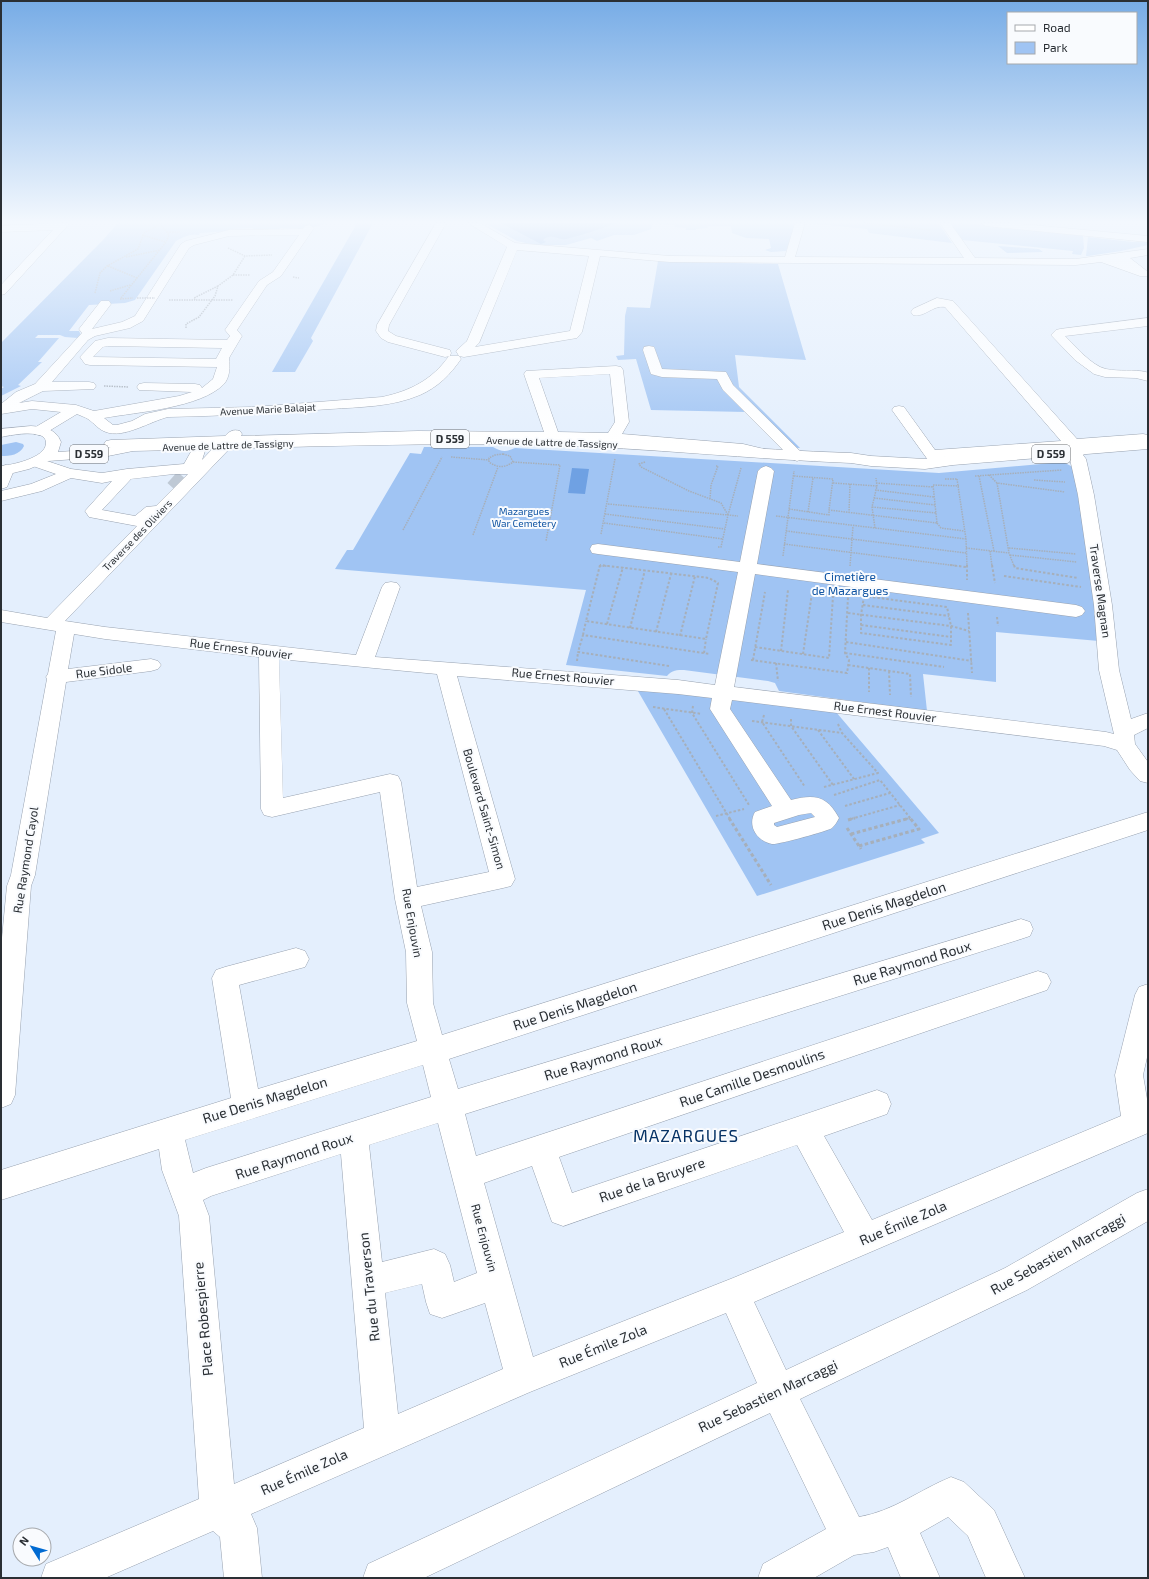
<svg xmlns="http://www.w3.org/2000/svg" width="1149" height="1579" viewBox="0 0 1149 1579" font-family="'Exo 2',sans-serif">
  <style>
    .green { fill: #a0c4f3 }
    .water { fill: #6fa1e3 }
    .lines { fill: none; stroke-linecap: round; stroke-linejoin: round }
    .minor-tunnel { stroke: #bfc9d5; stroke-width: 15; stroke-dasharray: 15 8; stroke-linecap: butt }
    .minor-casing { stroke: #98a2b0; stroke-width: 1 }
    .major-casing { stroke: #98a2b0; stroke-width: 1 }
    .path-far2 { stroke: #a6afba; stroke-width: 1.5; stroke-dasharray: 1.5 1; stroke-linecap: butt }
    .path-far1 { stroke: #a6afba; stroke-width: 2; stroke-dasharray: 2.5 2; stroke-linecap: butt }
    .path { stroke: #a6afba; stroke-width: 3; stroke-dasharray: 3.5 2.5; stroke-linecap: butt }
    .minor { fill: #fff; fill-rule: evenodd }
    .major { fill: #fff; fill-rule: evenodd }
    .path-bridge { stroke: #a6afba; stroke-width: 1.5; stroke-dasharray: 1.5 1; stroke-linecap: butt }
    .labels { text-anchor: middle; stroke-width: 4; stroke-linejoin: round; paint-order: stroke }
    .far-street-label { font-size: 10px; fill: #2a2f34; stroke: #f9fbfe }
    .far-park-label { font-size: 10px; fill: #0f54a2; stroke: #f9fbfe }
    .shield { fill: #f9fbfe; stroke: #686c71; stroke-width: 1 }
    .shield-label { font-size: 11px; font-weight: bold; fill: #2a2f34 }
    .park-label { font-size: 12px; fill: #0f54a2; stroke: #f9fbfe }
    .street-label { font-size: 12px; fill: #2a2f34; stroke: #f9fbfe }
    .near-street-label { font-size: 14px; fill: #2a2f34; stroke: #f9fbfe }
    .near-quarter-label { font-size: 17px; letter-spacing: 1px; fill: #063265; stroke: #f9fbfe }
  </style>
  <rect width="100%" height="100%" fill="#e4effd"/>
  <path class="green" d="M118 223H328L315 227 306 226 298 230V228H280L279 231H252L253 228 229 229 228 231 200 233 199 235C192 233 183 237 176 241L135 300 125 303 89 305 69 331H79L81 335 78 338 65 337 60 335H38L35 338H59L38 362H42L18 385 21 386 1 396V389L4 387 1 386V343L103 240Z
    M354 223H373L311 338 313 341 295 372H272L356 225Z
    M485 223H796L786 251 771 252 765 250 771 248 769 239 746 238 732 233 731 226H708L707 228 696 229V230H686V228L675 227 674 225 652 223 651 229 634 235H614L597 241 591 238 566 245H535L517 241Z
    M808 223H936L939 224 952 243 869 233 867 229Z
    M949 223H965L1083 236 1084 248 1081 255 1072 254 1073 251 962 240Z
    M1088 237 1133 242 1148 241V245L1121 251 1088 256H1086Z
    M998 246 1039 249 1043 252 1007 253Z
    M658 261 778 264 806 360 735 355 739 387 800 448 781 447 746 412 651 410 636 359 618 360 616 356 624 355 625 316 627 307 650 308Z
    M16 442 23 444 24 446C20 455 10 456 1 456V445Z
    M424 447H493C502 452 506 452 515 448L939 473 1063 462 1073 467 1102 637 1099 641 996 632V682L923 674 927 711 779 691 775 683 768 681 684 670C677 670 672 670 667 676L566 665 586 590 335 569 347 550H353L410 453 421 454Z
    M635 686 836 712 939 833 921 839 925 843 757 896Z"/>
  <path class="water" d="M501 223H618C601 228 584 235 566 239 557 241 553 232 543 240L546 242 541 244Z
    M572 468 589 469 585 494 568 493Z"/>
  <g class="lines">
    <path class="minor-tunnel" d="M173 488 190 469"/>
    <g class="minor-casing">
      <path id="minor" d="M60 223H70L5 294 1 295V285L53 230 1 232V226Z
        M436 223H446L389 325 388 331 396 336 450 350 451 353 450 356 445 357 388 342 381 338 376 331 377 325Z
        M468 223H480L515 243 670 256 785 257 795 223H805L795 257 964 258 940 223H950L975 258 1076 259 1148 249V255L1130 258 1148 272V276H1140L1101 262 1076 265 670 262 600 256 582 332 577 338 464 357 459 356 456 351 467 341 507 247ZM517 250 589 256 570 331 475 347 479 343Z
        M981 223H1011L1148 236V242L986 226Z
        M309 225 314 228 281 276 267 285 237 330 242 336 229 358C230 367 230 377 224 384 201 408 137 412 104 418L113 425H117L132 421 145 414 168 409 253 407 382 397C410 391 432 380 449 356H459L461 359C450 375 438 387 420 395 392 407 360 407 330 409 276 413 222 416 168 417 151 421 123 439 106 432 99 430 94 423 88 419 85 417 81 416 77 414L44 434 39 435 34 434 32 431 34 428 61 412 32 409 1 414V404L16 392 35 384 82 333 79 329 101 301H109L111 304 92 329 122 322 135 316 181 244 186 241 229 230 303 229 305 226ZM299 235 273 272 259 281 225 330 230 336 227 340 108 338 95 341 80 357 85 364 90 365 217 367 213 379 202 388 200 385 195 384 144 383 139 384 137 387 139 390 192 392 179 396 94 411 76 405 32 401 19 403 43 391 94 389 96 386 94 383 89 382H52L88 340 95 336 130 328 143 321 189 248 194 245 229 236ZM108 346 222 348 216 359 93 357 103 347Z
        M937 298 953 301 1077 439 1143 434 1148 435V444L1141 443 1085 447 1087 451 1083 455 1086 459 1094 495 1112 605 1119 670 1131 719 1148 713V728L1134 735 1135 744 1148 762V783L1140 781 1130 770 1117 750 1104 746 732 700 730 709 791 800C815 794 827 796 839 818 837 822 835 825 832 828 828 831 777 845 772 844 757 841 747 826 755 812L772 806 710 709 712 698 678 694 457 676 515 879 511 886 503 888 421 906 432 952 433 1003 442 1035 1148 812V830L449 1059 458 1089 1021 919 1030 922 1033 929 1030 936 1021 939 465 1114 476 1156 1038 971 1047 974 1051 982 1047 990 559 1157 572 1193 877 1090 887 1094 891 1104 887 1114 824 1136 872 1220 1121 1116 1115 1075 1135 995 1139 987 1148 984V1053L1143 1075 1148 1105V1133L754 1302 786 1370 1005 1268 1137 1193 1148 1189V1221L1027 1290 800 1399 859 1517C894 1511 919 1490 951 1477L964 1482 994 1510 1025 1578H986L968 1536 948 1517 920 1533 940 1578H901L888 1547 874 1552 854 1555 814 1578H758L763 1564 826 1529 770 1413 424 1578H363L368 1564 757 1383 726 1313 530 1392 251 1514 257 1528 262 1578H224L220 1537 213 1531 105 1578H41L46 1564 199 1499 179 1216 162 1170 159 1149 1 1200V1170L231 1098 212 978 216 970 225 967 296 948 305 951 309 959 305 967 239 985 258 1089 417 1041 407 1003 406 952 395 899 380 792 272 817 264 815 261 809 259 657 105 639 74 634 68 669 151 659 158 661 161 665 158 669 151 671 66 682 35 875 31 886 15 1095 11 1104 1 1108V948L7 886 11 875 47 679 46 677 48 674 56 631 1 622V610L47 618 137 526 89 517 85 511 112 481 102 483 71 478 42 491 1 501V491L31 484 56 474 30 465 27 462 30 459 35 457 71 469 102 473 127 469 184 464 193 448 198 447 203 448 205 451 202 460 216 445 111 448 106 447 104 444 106 441 111 440 225 436C230 431 233 429 240 431L242 434 241 436 418 431 544 432 524 374 526 371 616 366 621 367 623 370 629 422 622 434 743 444 768 450 770 453 768 456 763 457 743 452 620 443 617 447 612 448 607 447 605 442 557 441 555 444 550 445 545 444 543 440C439 438 336 442 233 445L65 621 105 627 356 655 382 587 385 583 391 582 397 583 400 587 375 657 678 680 715 685 738 572 598 554 592 553 590 549 592 545 598 544 740 562 758 471 761 468 766 466 771 468 774 471 757 564 1076 605 1082 607 1085 611 1082 615 1076 617 755 574 734 687 1106 732 1114 734 1099 670 1094 605 1078 495 1070 459 1066 452 1068 449 943 457 933 462 928 460 892 410 894 407 899 406 904 407 935 450 1061 441 945 307C932 305 925 318 913 315L911 312 913 309ZM610 374 615 422 608 433 558 432 539 378ZM174 474H188L156 506 146 507 135 516 102 510 131 479ZM279 659 437 674 489 872 417 887 401 782 398 776 390 774 283 798ZM811 813 815 817 777 827 774 825V823L799 815ZM423 1065 431 1097 206 1168 193 1173 185 1140ZM438 1123 477 1273 454 1282 450 1265 445 1254 434 1249 382 1262 369 1145ZM797 1145 844 1232 733 1278 533 1357 484 1183 532 1166 552 1222 563 1226ZM341 1154 364 1428 234 1484 209 1216 203 1200 211 1196ZM422 1284 426 1302 430 1314 442 1318 485 1303 503 1369 398 1414 385 1293Z
        M1148 318V326L1065 336C1075 346 1092 366 1106 369 1120 372 1133 369 1146 372L1148 373V381L1136 378 1105 377 1094 374 1075 360 1051 335 1056 330 1060 329Z
        M649 346 654 347 662 369 726 372 733 385 802 453 805 456 802 459 797 461 792 459 723 390 717 379 662 377 651 374 643 350 644 347Z
        M6 465 11 467 14 470 7 487 1 489V467Z"/>
    </g>
    <g class="major-casing">
      <path id="major" d="M31 426C45 427 56 429 61 442L58 452 103 449 133 443C271 439 410 433 548 437 649 439 750 450 851 453L871 456 925 459 953 455 1148 441V449L953 465 925 469 871 466 851 463C750 459 649 448 548 445 410 442 271 448 133 451L103 457 48 461 29 469 1 476V466C12 465 46 458 46 443 46 440 45 438 42 436 31 431 12 435 1 437V429Z"/>
    </g>
    <path class="path-far2" d="M864 223 931 230
      M167 232H180
      M142 235 166 242
      M228 248 245 256 272 255
      M126 257 160 250
      M108 266 137 278
      M233 275H250
      M293 277 299 278
      M218 286 194 298 195 300H233
      M110 291 130 285
      M95 293 100 273 107 266 138 249 144 233 160 224
      M121 298 166 242 169 235 160 224 163 223
      M120 299 133 298
      M169 300H195
      M186 328V324L199 317 215 296 218 286 233 275 245 256
      M104 386 129 387
      M503 454 510 456 513 462C505 468 497 468 489 462V458L495 455Z
      M451 457 489 460
      M513 462 560 465 546 541
      M645 462 639 464 641 467 689 491 721 503 728 515
      M989 475 997 483 1065 492
      M794 476 833 479 829 510
      M975 476 1062 470
      M979 476 994 551
      M945 479H957
      M957 479 966 539 967 566
      M1034 480 1065 482
      M833 483 877 486
      M876 483 933 487
      M997 483 1009 553 1014 566
      M875 490 934 497
      M874 498 935 505
      M710 499 711 485 718 466H716
      M608 504 728 515
      M872 507 936 513
      M789 509 829 515V510L937 523 933 485 959 486
      M808 512 813 478
      M849 513 850 484
      M605 514 725 529
      M728 515 741 468
      M776 516 966 539
      M604 523 723 539
      M937 523 941 528 964 531
      M875 528 872 507 877 486 876 478
      M403 530 442 457
      M786 531 966 553
      M601 534 615 459
      M473 535 498 467
      M784 544 958 566
      M718 547H721L728 515 738 516
      M966 548 1009 553
      M1009 548 1076 554
      M990 551 992 566
      M1010 555 1077 562
      M783 556 794 471
      M600 566H609
      M850 566 853 526"/>
    <path class="path-far1" d="M600 565 586 621 706 639 718 583 709 578 600 565
      M950 565 966 567
      M967 565V580
      M992 565 995 583
      M1014 565 1015 568 1078 578
      M1004 576 1081 587
      M864 596 947 607 951 626V645L861 633V615Z
      M863 605 949 616
      M848 613 951 626 969 631
      M968 613 972 673
      M997 617 998 626
      M607 624 623 567
      M861 625 951 637
      M630 628 645 570
      M656 632 671 574
      M583 635 586 621
      M680 636 695 576
      M846 642 972 661
      M755 647 829 658 833 596
      M781 651 788 590
      M704 653 706 639
      M845 653 944 667
      M803 654 812 593
      M751 660 847 673 849 660 845 653 848 597
      M753 660 765 592
      M577 661 578 652
      M776 663 778 681
      M848 665 910 674 911 697
      M669 666 578 652 583 635 710 654
      M869 668V692
      M889 671 890 695
      M693 706 692 713 749 805
      M653 707 702 714
      M664 709 730 819
      M764 715 762 722 805 787
      M791 719V726L833 785
      M752 721 842 733
      M818 730 854 779
      M824 787 878 773 842 733 838 724
      M834 795 880 780 911 819
      M845 806 890 793
      M716 816 744 809
      M851 819 900 805
      M906 819 910 818"/>
    <path class="path" d="M729 818 771 885
      M848 820 855 818
      M847 828 861 849
      M851 834 910 818
      M859 846 919 829 910 818"/>
    <use href="#minor" class="minor"/>
    <use href="#major" class="major"/>
    <path class="path-bridge" d="M137 298H155"/>
  </g>
  <linearGradient id="sky" x2="0" y2="1"><stop stop-color="#77ace6"/><stop offset="0.5" stop-color="#f3f8fe"/><stop offset="1" stop-color="#f3f8fe" stop-opacity="0"/></linearGradient>
  <rect width="1149" height="444" fill="url(#sky)"/>
  <g class="labels">
    <g class="far-street-label">
      <text transform="translate(268 409) rotate(-3)" y="4">Avenue Marie Balajat</text>
      <text transform="translate(552 442) rotate(2)" y="4">Avenue de Lattre de Tassigny</text>
      <text transform="translate(228 445) rotate(-2)" y="4">Avenue de Lattre de Tassigny</text>
      <text transform="translate(137 535) rotate(-46)" y="4">Traverse des Oliviers</text>
    </g>
    <g class="far-park-label">
      <text x="524" y="515">Mazargues<tspan x="524" dy="12">War Cemetery</tspan></text>
    </g>
    <g class="shield">
      <rect x="431" y="430" width="38" height="18" rx="3"/>
      <rect x="70" y="445" width="38" height="18" rx="3"/>
      <rect x="1032" y="445" width="38" height="18" rx="3"/>
    </g>
    <g class="shield-label">
      <text x="450" y="443">D 559</text>
      <text x="89" y="458">D 559</text>
      <text x="1051" y="458">D 559</text>
    </g>
    <g class="park-label">
      <text x="850" y="581">Cimetière<tspan x="850" dy="14">de Mazargues</tspan></text>
    </g>
    <g class="street-label">
      <text transform="translate(1100 591) rotate(82)" y="4">Traverse Magnan</text>
      <text transform="translate(241 649) rotate(7)" y="4">Rue Ernest Rouvier</text>
      <text transform="translate(104 671) rotate(-7)" y="4">Rue Sidole</text>
      <text transform="translate(563 677) rotate(5)" y="4">Rue Ernest Rouvier</text>
      <text transform="translate(885 712) rotate(7)" y="4">Rue Ernest Rouvier</text>
      <text transform="translate(484 809) rotate(74)" y="4">Boulevard Saint-Simon</text>
      <text transform="translate(26 860) rotate(-81)" y="4">Rue Raymond Cayol</text>
      <text transform="translate(412 923) rotate(80)" y="4">Rue Enjouvin</text>
      <text transform="translate(484 1238) rotate(75)" y="4">Rue Enjouvin</text>
    </g>
    <g class="near-street-label">
      <text transform="translate(884 906) rotate(-18)" y="5">Rue Denis Magdelon</text>
      <text transform="translate(912 963) rotate(-17)" y="5">Rue Raymond Roux</text>
      <text transform="translate(575 1006) rotate(-18)" y="5">Rue Denis Magdelon</text>
      <text transform="translate(603 1058) rotate(-17)" y="5">Rue Raymond Roux</text>
      <text transform="translate(752 1078) rotate(-19)" y="5">Rue Camille Desmoulins</text>
      <text transform="translate(265 1100) rotate(-17)" y="5">Rue Denis Magdelon</text>
      <text transform="translate(294 1156) rotate(-18)" y="5">Rue Raymond Roux</text>
      <text transform="translate(652 1180) rotate(-19)" y="5">Rue de la Bruyere</text>
      <text transform="translate(903 1223) rotate(-23)" y="5">Rue Émile Zola</text>
      <text transform="translate(1058 1254) rotate(-29)" y="5">Rue Sebastien Marcaggi</text>
      <text transform="translate(369 1287) rotate(-96)" y="5">Rue du Traverson</text>
      <text transform="translate(203 1319) rotate(-95)" y="5">Place Robespierre</text>
      <text transform="translate(603 1346) rotate(-22)" y="5">Rue Émile Zola</text>
      <text transform="translate(768 1396) rotate(-25)" y="5">Rue Sebastien Marcaggi</text>
      <text transform="translate(304 1472) rotate(-24)" y="5">Rue Émile Zola</text>
    </g>
    <g class="near-quarter-label">
      <text x="686" y="1142">MAZARGUES</text>
    </g>
  </g>
  <rect width="1149" height="1579" fill="none" stroke="#2a2f34" stroke-width="4"/>
  <rect x="1007" y="12" width="130" height="52" fill="#f9fbfe" stroke="#a6a9ad"/>
  <rect x="1015" y="25" width="20" height="6" fill="#ffffff" stroke="#a6a9ad"/>
  <text x="1043" y="32" font-size="12" fill="#2a2f34">Road</text>
  <rect x="1015" y="42" width="20" height="12" fill="#a0c4f3" stroke="#a6a9ad"/>
  <text x="1043" y="52" font-size="12" fill="#2a2f34">Park</text>
  <g transform="translate(32 1547) rotate(307)"><circle r="19" fill="#f9fbfe" stroke="#a6a9ad"/>
  <path d="M0-3L7 15L0 10L-7 15Z" fill="#006ad2"/>
  <text y="-6" font-size="11" font-weight="bold" text-anchor="middle" fill="#2a2f34">N</text>
  </g>
</svg>
